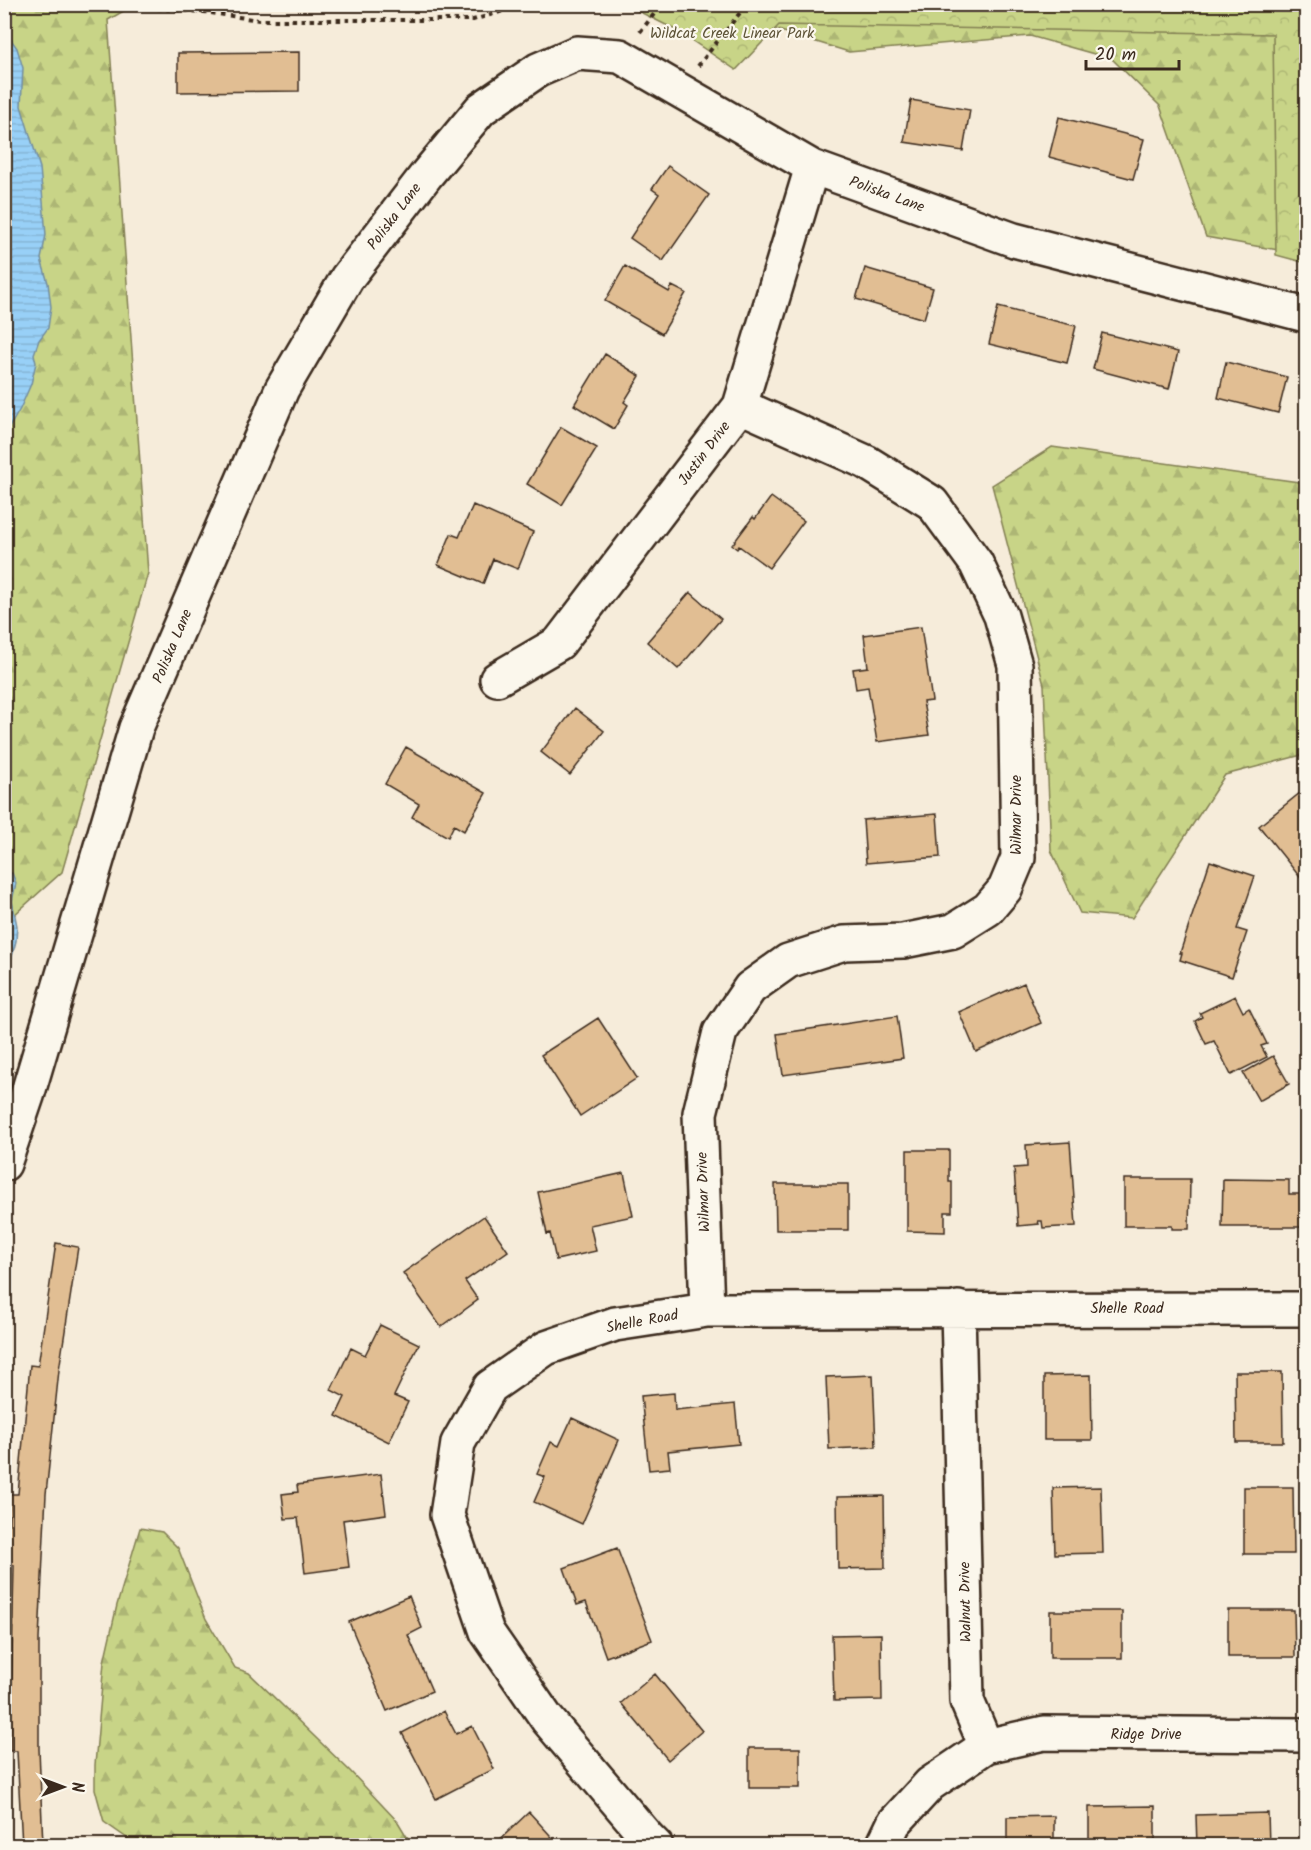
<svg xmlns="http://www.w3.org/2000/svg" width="1311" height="1850" viewBox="0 0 1311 1850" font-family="Kalam,sans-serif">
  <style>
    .forest { fill: url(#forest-firs); stroke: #827f52; stroke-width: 1.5 }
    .park { fill: url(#park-crowns); stroke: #827f52; stroke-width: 1.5 }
    .water { fill: url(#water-rules); stroke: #738ea0; stroke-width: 1.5 }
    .building { fill: #e1be93; stroke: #3b2a1e; stroke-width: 1.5 }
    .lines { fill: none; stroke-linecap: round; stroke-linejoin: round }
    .street-casing { stroke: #3b2a1e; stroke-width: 38 }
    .path { stroke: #3b2a1e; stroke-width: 4; stroke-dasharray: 4.5 4.5; stroke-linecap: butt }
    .street { stroke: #fbf7ec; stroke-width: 33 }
    .labels { text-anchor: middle; stroke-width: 4.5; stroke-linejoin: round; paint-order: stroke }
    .park-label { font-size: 15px; fill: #5e5438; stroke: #fbf7ec }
    .street-label { font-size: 15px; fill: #3b2a1e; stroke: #fbf7ec }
  </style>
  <defs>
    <pattern id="forest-firs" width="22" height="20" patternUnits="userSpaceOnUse" patternTransform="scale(1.5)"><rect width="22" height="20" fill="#c8d487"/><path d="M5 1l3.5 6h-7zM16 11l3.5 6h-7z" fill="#adb674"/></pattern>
    <pattern id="park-crowns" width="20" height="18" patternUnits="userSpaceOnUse" patternTransform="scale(1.5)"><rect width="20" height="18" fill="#c8d487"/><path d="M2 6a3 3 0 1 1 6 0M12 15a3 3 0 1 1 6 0" fill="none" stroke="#adb674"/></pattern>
    <pattern id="water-rules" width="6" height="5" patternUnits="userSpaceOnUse" patternTransform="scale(1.5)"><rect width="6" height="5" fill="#98d0f7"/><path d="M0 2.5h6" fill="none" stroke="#84b3d3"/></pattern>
  </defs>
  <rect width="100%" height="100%" fill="#f6ecda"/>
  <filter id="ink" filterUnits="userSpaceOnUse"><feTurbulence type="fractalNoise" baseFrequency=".0167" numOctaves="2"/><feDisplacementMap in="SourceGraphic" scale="12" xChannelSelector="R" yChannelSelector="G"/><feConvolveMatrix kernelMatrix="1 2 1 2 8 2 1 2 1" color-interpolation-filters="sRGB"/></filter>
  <g filter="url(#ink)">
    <path class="forest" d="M5 5H134L108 20 148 573 62 872 5 923Z
      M696 5H1306V255L1206 237 1160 106 1112 59 1030 36 849 52Z
      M1052 447 1306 483V754L1225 775 1132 918 1080 913 1051 850 1044 685 992 485Z
      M140 1528 162 1532 178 1548 206 1619 235 1668 249 1673 350 1771 398 1822 412 1845H137L104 1822 95 1789V1765L104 1662 117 1605Z"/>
    <path class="park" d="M626 5H1306V263L1276 255 1273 34 779 25 736 70 676 30Z"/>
    <path class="water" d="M5 31 17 48 23 68 21 106 40 168 46 235 41 259 48 283 51 307 48 328 39 340 34 354 36 363 31 384 20 409 5 435Z
      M4 873H12L16 883 12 901 17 926 16 941 5 984Z"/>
    <path class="building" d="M299 52V91L178 92V53Z
      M911 100 970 110 963 151 904 142Z
      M1059 117 1144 139 1133 179 1049 157Z
      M668 166 709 195 663 261 630 238 659 194 652 189Z
      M625 266 669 292 672 286 686 293 662 334 605 301Z
      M865 268 933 288 924 319 856 299Z
      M998 307 1076 326 1067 363 989 344Z
      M1102 333 1178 352 1169 389 1093 369Z
      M605 354 640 376 624 402 628 405 614 429 574 405Z
      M1226 362 1287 377 1278 413 1218 398Z
      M561 427 597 448 562 505 527 484Z
      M771 497 804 521 769 568 739 546 737 549 732 545 753 517 755 519Z
      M473 505 533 532 518 569 493 559 483 584 438 565 451 534 459 537Z
      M690 592 721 619 678 669 647 642Z
      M921 627 932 701 923 702 929 735 877 742 868 687 856 689 853 669 868 667 864 635Z
      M575 708 604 731 570 775 541 752Z
      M406 747 486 793 464 831 454 825 448 837 412 817 419 804 385 784Z
      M1306 788V878L1303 881 1259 826Z
      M937 814 940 857 866 863 863 820Z
      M1210 861 1255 876 1237 929 1247 932 1232 977 1180 960 1182 953H1180Z
      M1024 983 1041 1023 976 1052 959 1012Z
      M1235 996 1243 1012 1249 1008 1267 1044 1261 1046 1267 1057 1231 1075 1214 1041 1206 1044 1195 1021 1202 1017 1200 1013Z
      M897 1016 903 1058 783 1075 777 1034Z
      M598 1018 637 1078 580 1116 541 1055Z
      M1273 1056 1289 1084 1259 1101 1243 1073Z
      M1070 1142 1076 1226 1043 1228 1042 1221H1038L1039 1224 1018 1226 1014 1168 1027 1167 1026 1145Z
      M907 1150H949V1182H952V1212H945V1232L907 1231Z
      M624 1173 633 1216 590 1225 596 1251 556 1260 550 1233 547 1234 538 1192Z
      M1124 1179H1190L1189 1229H1172V1226H1124Z
      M1223 1179 1289 1180V1194H1306V1227H1222Z
      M775 1184H848V1230H776Z
      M484 1216 508 1251 465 1281 478 1300 441 1327 403 1273Z
      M56 1243 78 1247 59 1370 46 1494 39 1639V1749L43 1846H22L17 1751H10L14 1565H7L10 1494H18L30 1365 38 1366Z
      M380 1325 419 1344 394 1396 408 1402 389 1442 336 1416 345 1397 331 1390 351 1348 365 1355Z
      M1235 1372H1282L1283 1442H1236Z
      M873 1375 876 1447 829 1449 826 1377Z
      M1091 1375 1092 1440H1044V1376Z
      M674 1393 675 1410 735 1404 739 1444 668 1451 670 1468 649 1470 641 1396Z
      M572 1418 619 1440 582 1524 534 1502 545 1477 537 1474 551 1442 559 1446Z
      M381 1474 386 1514 343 1520 349 1567 305 1573 298 1518 285 1519 282 1494 298 1492 297 1485Z
      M1101 1487 1103 1553 1055 1554 1053 1488Z
      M1244 1487H1293L1294 1554H1244Z
      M884 1496 885 1568 838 1569 837 1497Z
      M617 1548 652 1640 606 1657 586 1602 577 1605 564 1568Z
      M409 1596 422 1628 408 1635 432 1691 387 1711 349 1622Z
      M1228 1610H1294L1295 1657H1228Z
      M1050 1611H1122V1658H1050Z
      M881 1634 882 1700 834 1701 832 1635Z
      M655 1674 702 1731 668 1760 621 1703Z
      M444 1711 456 1734 472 1726 494 1769 436 1799 402 1733Z
      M749 1748H800V1788H749Z
      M1155 1806V1846H1089V1807Z
      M529 1812 560 1846H493Z
      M1268 1813 1269 1846H1197L1196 1815Z
      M1054 1816V1846H1007V1817Z"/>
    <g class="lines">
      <g class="street-casing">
        <path id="street" d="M497 679 559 643 740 406 812 167
          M4 1164 27 1096 136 728 282 389 347 278 427 174 481 109 538 70 577 53 620 56 812 167 1014 240 1306 315
          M958 1308 967 1701 986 1746
          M707 1310 700 1113 720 1032 750 988 788 961 844 943 903 941 953 931 988 909 1005 889 1018 858 1015 665 1001 616 976 563 932 503 866 462 740 406
          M656 1846 648 1838 547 1719 487 1632 447 1515 458 1443 490 1387 546 1348 615 1324 707 1310 1306 1309
          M883 1846 894 1823 930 1784 986 1746 1044 1733 1306 1735"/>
      </g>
      <path class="path" d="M131 4 138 7 204 12 259 20H473L527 4
        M640 32 662 4
        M698 66 747 4"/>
      <use href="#street" class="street"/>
    </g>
  </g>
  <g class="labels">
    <g class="park-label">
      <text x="732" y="38">Wildcat Creek Linear Park</text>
    </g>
    <g class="street-label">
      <text transform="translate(887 194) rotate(20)" y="5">Poliska Lane</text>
      <text transform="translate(394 216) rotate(-53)" y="5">Poliska Lane</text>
      <text transform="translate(704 453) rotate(-53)" y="5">Justin Drive</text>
      <text transform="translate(172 646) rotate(-67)" y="5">Poliska Lane</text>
      <text transform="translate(1016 815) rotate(-90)" y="5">Wilmar Drive</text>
      <text transform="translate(703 1192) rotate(-92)" y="5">Wilmar Drive</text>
      <text x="1127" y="1313">Shelle Road</text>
      <text transform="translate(642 1321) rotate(-11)" y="5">Shelle Road</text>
      <text transform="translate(965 1602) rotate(-91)" y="5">Walnut Drive</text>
      <text x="1146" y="1739">Ridge Drive</text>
    </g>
  </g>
  <rect width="1311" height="1850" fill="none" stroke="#fbf7ec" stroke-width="24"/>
  <rect x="12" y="12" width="1287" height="1826" fill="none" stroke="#3b2a1e" stroke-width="2" filter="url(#ink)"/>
  <g transform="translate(63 1787) rotate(90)" stroke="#fbf7ec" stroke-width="4.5" paint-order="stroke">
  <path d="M0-4.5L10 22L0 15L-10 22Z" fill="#3b2a1e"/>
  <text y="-9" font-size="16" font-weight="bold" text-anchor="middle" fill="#3b2a1e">N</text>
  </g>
  <path d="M1086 60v9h93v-9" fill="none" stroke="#3b2a1e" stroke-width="3"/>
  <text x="1095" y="60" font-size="18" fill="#3b2a1e" stroke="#fbf7ec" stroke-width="4.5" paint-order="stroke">20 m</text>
</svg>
